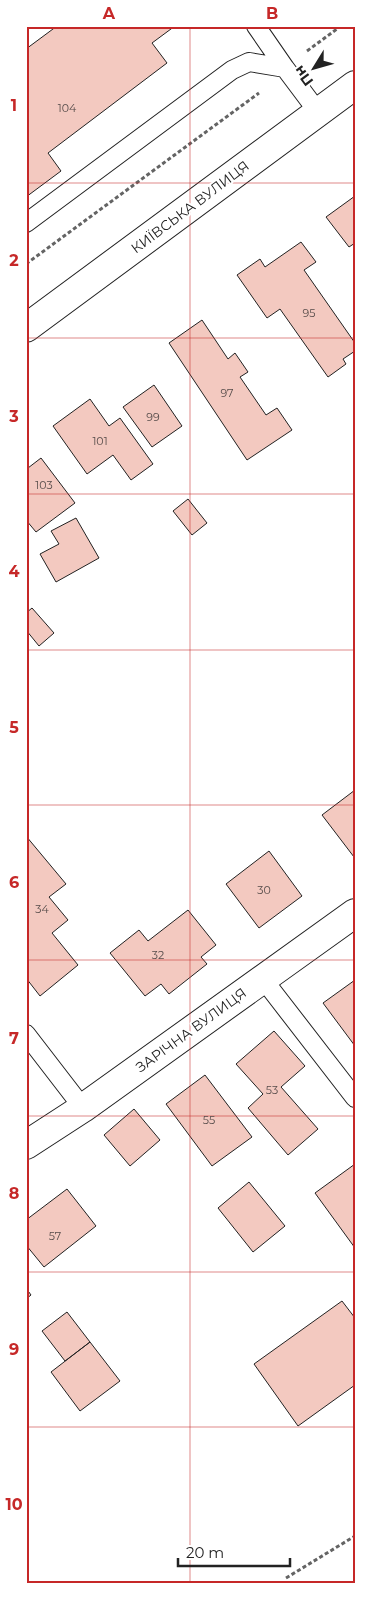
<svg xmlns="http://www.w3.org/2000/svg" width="381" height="1610" viewBox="0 0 381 1610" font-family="Montserrat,sans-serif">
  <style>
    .building { fill: #f3c9c0; stroke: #222 }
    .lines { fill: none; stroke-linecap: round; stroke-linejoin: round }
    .service-casing { stroke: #222; stroke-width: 20 }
    .minor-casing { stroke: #222; stroke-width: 30 }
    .primary-casing { stroke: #222; stroke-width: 30 }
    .path { stroke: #646464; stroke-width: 3; stroke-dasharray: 4 2.5; stroke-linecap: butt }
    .service { stroke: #fff; stroke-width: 18 }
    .minor { stroke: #fff; stroke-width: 28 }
    .primary { stroke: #fff; stroke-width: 28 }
    .grid { fill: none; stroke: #c62828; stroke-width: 1; stroke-opacity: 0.55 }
    .labels { text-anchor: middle; stroke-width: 4; stroke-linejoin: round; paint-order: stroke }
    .number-label { font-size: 11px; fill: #564c4a }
    .street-label { font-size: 14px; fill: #222; stroke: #fff }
    .neatline { fill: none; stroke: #c62828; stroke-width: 2 }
    .grid-label { font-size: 16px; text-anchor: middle; font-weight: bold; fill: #c62828 }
  </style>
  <rect width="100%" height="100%" fill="#fff"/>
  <path class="building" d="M57 26H175L152 43 167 63 48 153 61 171 26 197V49Z
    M355 196V243L349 247 326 217Z
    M301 242 316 262 304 270 355 343V351L343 359 346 364 328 377 280 309 267 318 237 275 260 259 265 267Z
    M202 320 228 359 235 353 248 372 240 377 266 415 277 408 292 430 247 460 169 343Z
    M154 385 182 426 152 447 123 407Z
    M90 399 109 426 120 418 153 464 131 480 113 455 87 474 53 426Z
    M41 458 75 503 36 532 26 520V467L28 468Z
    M188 499 207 523 192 535 173 511Z
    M76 518 99 558 56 582 40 554 59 544 51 531Z
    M32 608 54 633 39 646 26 630V613Z
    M355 790V856L354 857 322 815Z
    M26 836 66 884 49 897 68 920 52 933 78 965 40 996 26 978Z
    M269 851 302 896 259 928 226 884Z
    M188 910 216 945 201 957 207 964 169 994 161 984 145 996 110 953 139 930 148 941Z
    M355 980V1046L323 1003Z
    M274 1031 305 1066 281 1087 318 1129 288 1155 248 1108 263 1094 236 1064Z
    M205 1075 252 1137 212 1166 166 1104Z
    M134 1109 160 1140 130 1166 104 1135Z
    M355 1164V1248L315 1193Z
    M249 1182 285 1226 253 1252 218 1208Z
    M67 1189 96 1226 44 1267 26 1245V1220Z
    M26 1288 31 1295 26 1299Z
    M342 1301 355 1318V1385L298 1426 254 1364Z
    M67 1312 90 1342 65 1361 42 1331Z
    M90 1342 120 1381 80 1411 51 1372Z"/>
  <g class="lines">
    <g class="service-casing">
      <path id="service" d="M256 26 285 68
        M26 223 232 70 249 62 285 68 318 112
        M263 979 355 1098
        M26 1034 83 1108"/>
    </g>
    <g class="minor-casing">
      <path id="minor" d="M26 1145 83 1108 355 913"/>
    </g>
    <g class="primary-casing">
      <path id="primary" d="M26 328 355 85"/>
    </g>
    <path class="path" d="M307 51 341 26
      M26 264 259 93
      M286 1578 355 1536"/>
    <use href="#service" class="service"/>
    <use href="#minor" class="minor"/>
    <use href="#primary" class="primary"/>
  </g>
  <path class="grid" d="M190 26V1584M26 183H355M26 338H355M26 494H355M26 650H355M26 805H355M26 960H355M26 1116H355M26 1272H355M26 1427H355"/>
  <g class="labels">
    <g class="number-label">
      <text x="67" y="112">104</text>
      <text x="309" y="317">95</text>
      <text x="227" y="397">97</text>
      <text x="153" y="421">99</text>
      <text x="100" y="445">101</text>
      <text x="44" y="489">103</text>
      <text x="264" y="894">30</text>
      <text x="42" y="913">34</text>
      <text x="158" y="959">32</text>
      <text x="272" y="1094">53</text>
      <text x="209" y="1124">55</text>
      <text x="55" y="1240">57</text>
    </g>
    <g class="street-label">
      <text transform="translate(190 207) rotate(-37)" y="5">КИЇВСЬКА ВУЛИЦЯ</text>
      <text transform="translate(191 1030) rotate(-36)" y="5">ЗАРІЧНА ВУЛИЦЯ</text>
    </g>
  </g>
  <rect width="381" height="1610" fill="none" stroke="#ffffff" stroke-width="55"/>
  <g transform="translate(314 68) rotate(233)" stroke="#ffffff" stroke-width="4" paint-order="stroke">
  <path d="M0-4L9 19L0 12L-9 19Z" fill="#222222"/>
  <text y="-8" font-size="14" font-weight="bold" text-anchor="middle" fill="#222222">Пн</text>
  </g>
  <path d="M178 1558v8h112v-8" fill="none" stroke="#222222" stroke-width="2.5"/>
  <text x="186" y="1558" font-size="15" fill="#222222" stroke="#ffffff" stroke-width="4" paint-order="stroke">20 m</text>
  <rect x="28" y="28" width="326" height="1554" class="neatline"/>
  <g class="grid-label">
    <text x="109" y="19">A</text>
    <text x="272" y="19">B</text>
    <text x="14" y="111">1</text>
    <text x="14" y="266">2</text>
    <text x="14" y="422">3</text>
    <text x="14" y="577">4</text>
    <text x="14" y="733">5</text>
    <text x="14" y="888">6</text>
    <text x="14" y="1044">7</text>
    <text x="14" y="1199">8</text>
    <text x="14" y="1355">9</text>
    <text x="14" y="1510">10</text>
  </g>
</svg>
